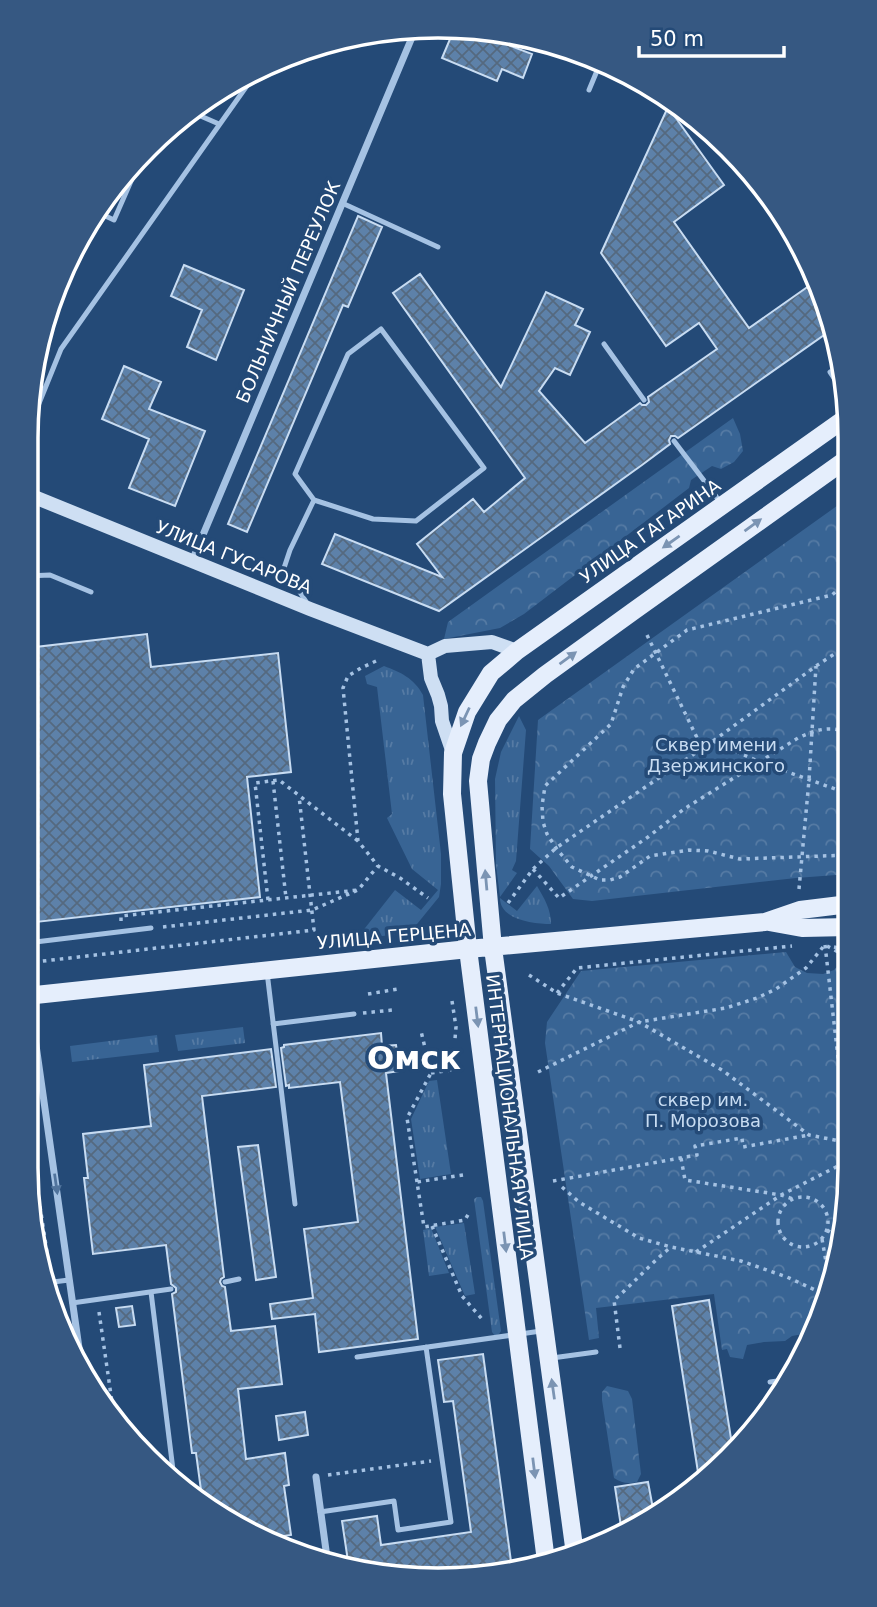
<svg xmlns="http://www.w3.org/2000/svg" width="877" height="1607" font-family="'DejaVu Sans',sans-serif">
	<style>
		.grass { fill: url(#grass-tufts) }
		.forest { fill: url(#forest-crowns) }
		.building { fill: url(#building-cross-hatch); stroke: #c8dcf2; stroke-width: 2 }
		.lines { fill: none; stroke-linecap: round; stroke-linejoin: round }
		.path { stroke: #a5c2e3; stroke-width: 3.5; stroke-dasharray: 3.5 5; stroke-linecap: butt }
		.service { stroke: #a5c2e3; stroke-width: 5 }
		.minor { stroke: #a5c2e3; stroke-width: 7 }
		.secondary { stroke: #cedff3; stroke-width: 14 }
		.primary { stroke: #e5eefc; stroke-width: 18 }
		.oneway { fill: #7b94b3 }
		.oneway2 { fill: #51749d }
		.labels { text-anchor: middle; dominant-baseline: central; stroke-width: 7; stroke-linejoin: round; paint-order: stroke }
		.street-label { font-size: 18px; fill: #fff; stroke: #244a77 }
		.park-label { font-size: 18px; fill: #c8dcf2; stroke: #244a77 }
		.town-label { font-size: 32px; font-weight: bold; fill: #fff; stroke: #244a77 }
		.rim { fill: none; stroke: #fff; stroke-width: 3.5 }
	</style>
	<defs>
		<pattern id="grass-tufts" width="24" height="20" patternUnits="userSpaceOnUse" patternTransform="scale(1.75)"><rect width="24" height="20" fill="#386494"/><path d="M3 7l-1-3M5 7V3M7 7l1-3M15 17l-1-3M17 17v-4M19 17l1-3" fill="none" stroke="#567ba4"/></pattern>
		<pattern id="forest-crowns" width="20" height="18" patternUnits="userSpaceOnUse" patternTransform="scale(1.75)"><rect width="20" height="18" fill="#386494"/><path d="M2 6a3 3 0 1 1 6 0M12 15a3 3 0 1 1 6 0" fill="none" stroke="#567ba4"/></pattern>
		<pattern id="building-cross-hatch" width="8" height="8" patternUnits="userSpaceOnUse" patternTransform="scale(1.75)"><rect width="8" height="8" fill="#5d81a9"/><path d="M0 0l8 8M0 8l8-8" fill="none" stroke="#55697f"/></pattern>
	</defs>
	<rect width="100%" height="100%" fill="#244a77"/>
	<path class="grass" d="M384 666C400 672 414 678 423 695L441 854V884L439 897 417 924 402 933 370 938 358 937 395 890 421 910 438 890 412 869 387 818 392 814 377 687 367 684 365 676Z
		M519 716 526 730 516 861 512 870 517 873 500 897 496 865 495 779 501 752Z
		M537 886C544 898 551 909 551 924 534 924 500 920 500 898L517 911Z
		M243 1027 245 1043 178 1051 175 1035Z
		M157 1035 159 1052 72 1062 70 1046Z
		M437 1080 451 1174 420 1179 411 1119 429 1081Z
		M477 1197H481L483 1201 501 1331 499 1334 495 1336 492 1332 474 1199Z
		M464 1223 475 1294 465 1296 435 1227Z
		M431 1228 449 1273 429 1276 423 1230Z"/>
	<path class="forest" d="M733 418 740 434 743 451 734 462 721 469 712 466 691 480 689 488 524 614 500 628 444 639 448 622Z
		M848 498 849 874 796 878 592 901 573 899 549 866 530 849 538 720Z
		M786 952 795 967 807 973 823 974 834 970 849 954 850 1195 837 1276 813 1332 792 1336 785 1341 764 1342 747 1345 743 1359 730 1357 727 1349 722 1350 714 1294 596 1308 599 1338 589 1340 545 1043 547 1022 581 971Z
		M607 1386 628 1391 632 1399 641 1474 637 1482C627 1484 622 1483 614 1478L602 1400V1392Z"/>
	<path class="building" d="M492 30 504 34 500 42 532 54 523 78 502 69 497 81 442 58 453 32Z
		M668 107 724 185 674 222 749 328 816 281 829 306 834 328 678 438 675 436H671L669 440 670 444 642 465 439 611 322 564 335 534 442 577 417 544 473 499 484 512 525 478 393 293 420 274 501 387 546 292 583 309 575 325 590 332 570 375 555 368 539 391 585 443 640 403 642 405H646L649 402 648 397 717 349 699 323 666 346 601 253Z
		M358 216 382 227 348 307 343 305 247 532 228 524Z
		M184 265 244 290 216 360 187 347 202 310 171 296Z
		M124 366 161 382 149 409 205 431 175 506 129 488 149 439 102 419Z
		M147 634 151 667 278 653 291 772 247 777 260 897 27 923V648Z
		M381 1033 382 1046 396 1045 400 1071 386 1073 418 1339 319 1352 315 1314 272 1319 270 1304 313 1298 304 1229 358 1222 340 1082 289 1088V1085L286 1086 281 1048 284 1047V1045Z
		M271 1049 276 1087 202 1096 224 1277 221 1279 220 1282 222 1286 225 1287 231 1331 275 1326 282 1384 238 1389 246 1459 285 1453 289 1485 284 1486 291 1535 268 1538 210 1511 203 1505 196 1453H192L172 1294 176 1292V1288L171 1284 166 1245 93 1254 84 1178H88L83 1134 151 1126 144 1065Z
		M258 1145 276 1277 256 1280 238 1147Z
		M709 1300 733 1451 711 1478 700 1485 672 1306Z
		M132 1306 135 1325 119 1327 116 1308Z
		M483 1354 512 1569 491 1574 456 1579 349 1568 342 1521 377 1516 381 1545 471 1532 453 1401 444 1402 438 1360Z
		M305 1412 308 1435 279 1440 276 1416Z
		M648 1482 654 1514 622 1533 615 1487Z"/>
	<g class="lines">
		<path class="path" d="M848 581 832 595 687 630 634 669 623 687 611 724 545 786 542 806 543 822 547 834 556 848 572 867 600 880H610L620 877 650 856 689 850 708 851 740 859 849 855
			M647 635 702 748
			M376 661 361 668 348 676 343 688 358 841 378 866 400 878 428 898
			M713 741 760 762 849 794
			M273 781 286 898
			M533 869 559 898 648 837 684 809 798 738C815 730 830 725 848 733
			M799 889 809 780 816 666
			M268 900 255 783 279 780 358 841
			M508 903 533 869 556 848 713 741 816 666 848 645
			M121 921V916L358 890
			M163 927 312 910 358 890 378 866
			M825 945 845 1118V1143L840 1165 848 1207
			M827 946 842 954 849 960
			M834 947 849 950
			M26 963 314 930 299 796
			M529 975 557 993 639 1022 722 1070 809 1135 850 1143
			M557 993 577 968 792 946
			M368 994 398 989
			M452 1001 456 1027 455 1039
			M363 1013 393 1010
			M538 1072 639 1022 726 1008 757 998 776 989 806 968 823 947
			M431 1073 457 1069
			M26 1114 50 1272
			M681 1158 685 1180 781 1195 793 1199
			M463 1175 417 1182 424 1227 465 1220 469 1213
			M553 1181 697 1155 695 1146 742 1138 743 1147 809 1135
			M417 1182 407 1118 431 1073 421 1031
			M562 1187 579 1202 639 1238 671 1247 741 1261 787 1277 815 1290 827 1300
			M778 1222a25 25 0 1 1 50 0a25 25 0 1 1-50 0Z
			M432 1226 462 1296 482 1319
			M827 1230 837 1237 843 1236
			M822 1239 831 1290
			M696 1252 781 1195 840 1165
			M53 1294 56 1316
			M99 1312 115 1423
			M620 1348 614 1300C634 1283 651 1263 671 1247
			M328 1475 431 1461"/>
		<path class="service" d="M589 90 599 66
			M189 111 219 124
			M342 203 438 247
			M99 213 114 220 135 172
			M604 344 644 400
			M830 372 847 397
			M27 433 61 349 251 80
			M674 441 721 503
			M27 576 50 575 91 592
			M307 603 284 568 290 550 314 500 295 474 348 354 381 329 484 468 416 521 373 519 314 500
			M27 943 151 928
			M267 972 295 1204
			M273 1024 354 1014
			M225 1282 239 1279
			M45 1283 69 1280
			M151 1292 174 1478
			M72 1303 171 1289
			M357 1357 541 1331
			M552 1358 596 1352
			M770 1382 792 1379
			M320 1512 394 1501 398 1530 451 1522 426 1347"/>
		<path class="minor" d="M192 561 413 35
			M29 996 81 1362
			M316 1477 328 1565"/>
		<path class="secondary" d="M27 494 310 609 428 654
			M428 654 431 678 438 695 441 706 442 721 453 753
			M428 654 445 646 492 642 517 651"/>
		<path class="primary" d="M769 922 802 928 849 927
			M26 996 468 949 765 922 800 910 849 904
			M575 1554 493 948 478 781 481 759 487 743 498 720 514 700 545 675 635 610 848 458
			M546 1561 468 949 452 794 453 753 467 712 491 673 517 651 847 417"/>
	</g>
	<defs><path id="oneway-solid" d="M-6-.8H1V-3.2L6.5 0L1 3.2V.8H-6Z" transform="scale(1.75)"/></defs>
	<g class="oneway">
		<use href="#oneway-solid" transform="translate(753 525) rotate(-36)"/>
		<use href="#oneway-solid" transform="translate(671 542) rotate(145)"/>
		<use href="#oneway-solid" transform="translate(568 658) rotate(-36)"/>
		<use href="#oneway-solid" transform="translate(465 717) rotate(115)"/>
		<use href="#oneway-solid" transform="translate(486 880) rotate(-95)"/>
		<use href="#oneway-solid" transform="translate(477 1017) rotate(83)"/>
		<use href="#oneway-solid" transform="translate(505 1242) rotate(83)"/>
		<use href="#oneway-solid" transform="translate(553 1389) rotate(-98)"/>
		<use href="#oneway-solid" transform="translate(534 1468) rotate(83)"/>
	</g>
	<use class="oneway2" href="#oneway-solid" transform="translate(56 1184) rotate(82)"/>
	<g class="labels">
		<g class="street-label">
			<text transform="translate(288 292) rotate(-67)">БОЛЬНИЧНЫЙ ПЕРЕУЛОК</text>
			<text transform="translate(650 531) rotate(-35)">УЛИЦА ГАГАРИНА</text>
			<text transform="translate(234 557) rotate(22)">УЛИЦА ГУСАРОВА</text>
			<text transform="translate(394 936) rotate(-5)">УЛИЦА ГЕРЦЕНА</text>
			<text transform="translate(510 1117) rotate(83)">ИНТЕРНАЦИОНАЛЬНАЯ УЛИЦА</text>
		</g>
		<g class="park-label">
			<text x="716" y="744">Сквер имени<tspan x="716" dy="21">Дзержинского</tspan></text>
			<text x="703" y="1099">сквер им.<tspan x="703" dy="21">П. Морозова</tspan></text>
		</g>
		<g class="town-label">
			<text x="414" y="1058">Омск</text>
		</g>
	</g>
	<path d="M0 0H877V1607H0ZM438 38H438A400 400 0 0 1 838 438V1168A400 400 0 0 1 438 1568H438A400 400 0 0 1 38 1168V438A400 400 0 0 1 438 38Z" fill="#365882" fill-rule="evenodd"/>
	<path class="rim" d="M438 38H438A400 400 0 0 1 838 438V1168A400 400 0 0 1 438 1568H438A400 400 0 0 1 38 1168V438A400 400 0 0 1 438 38Z"/>
	<path d="M639 46v10h145v-10" fill="none" stroke="#ffffff" stroke-width="3.5"/>
	<text x="650" y="46" font-size="21" fill="#ffffff" stroke="#244a77" stroke-width="5" paint-order="stroke">50 m</text>
</svg>
